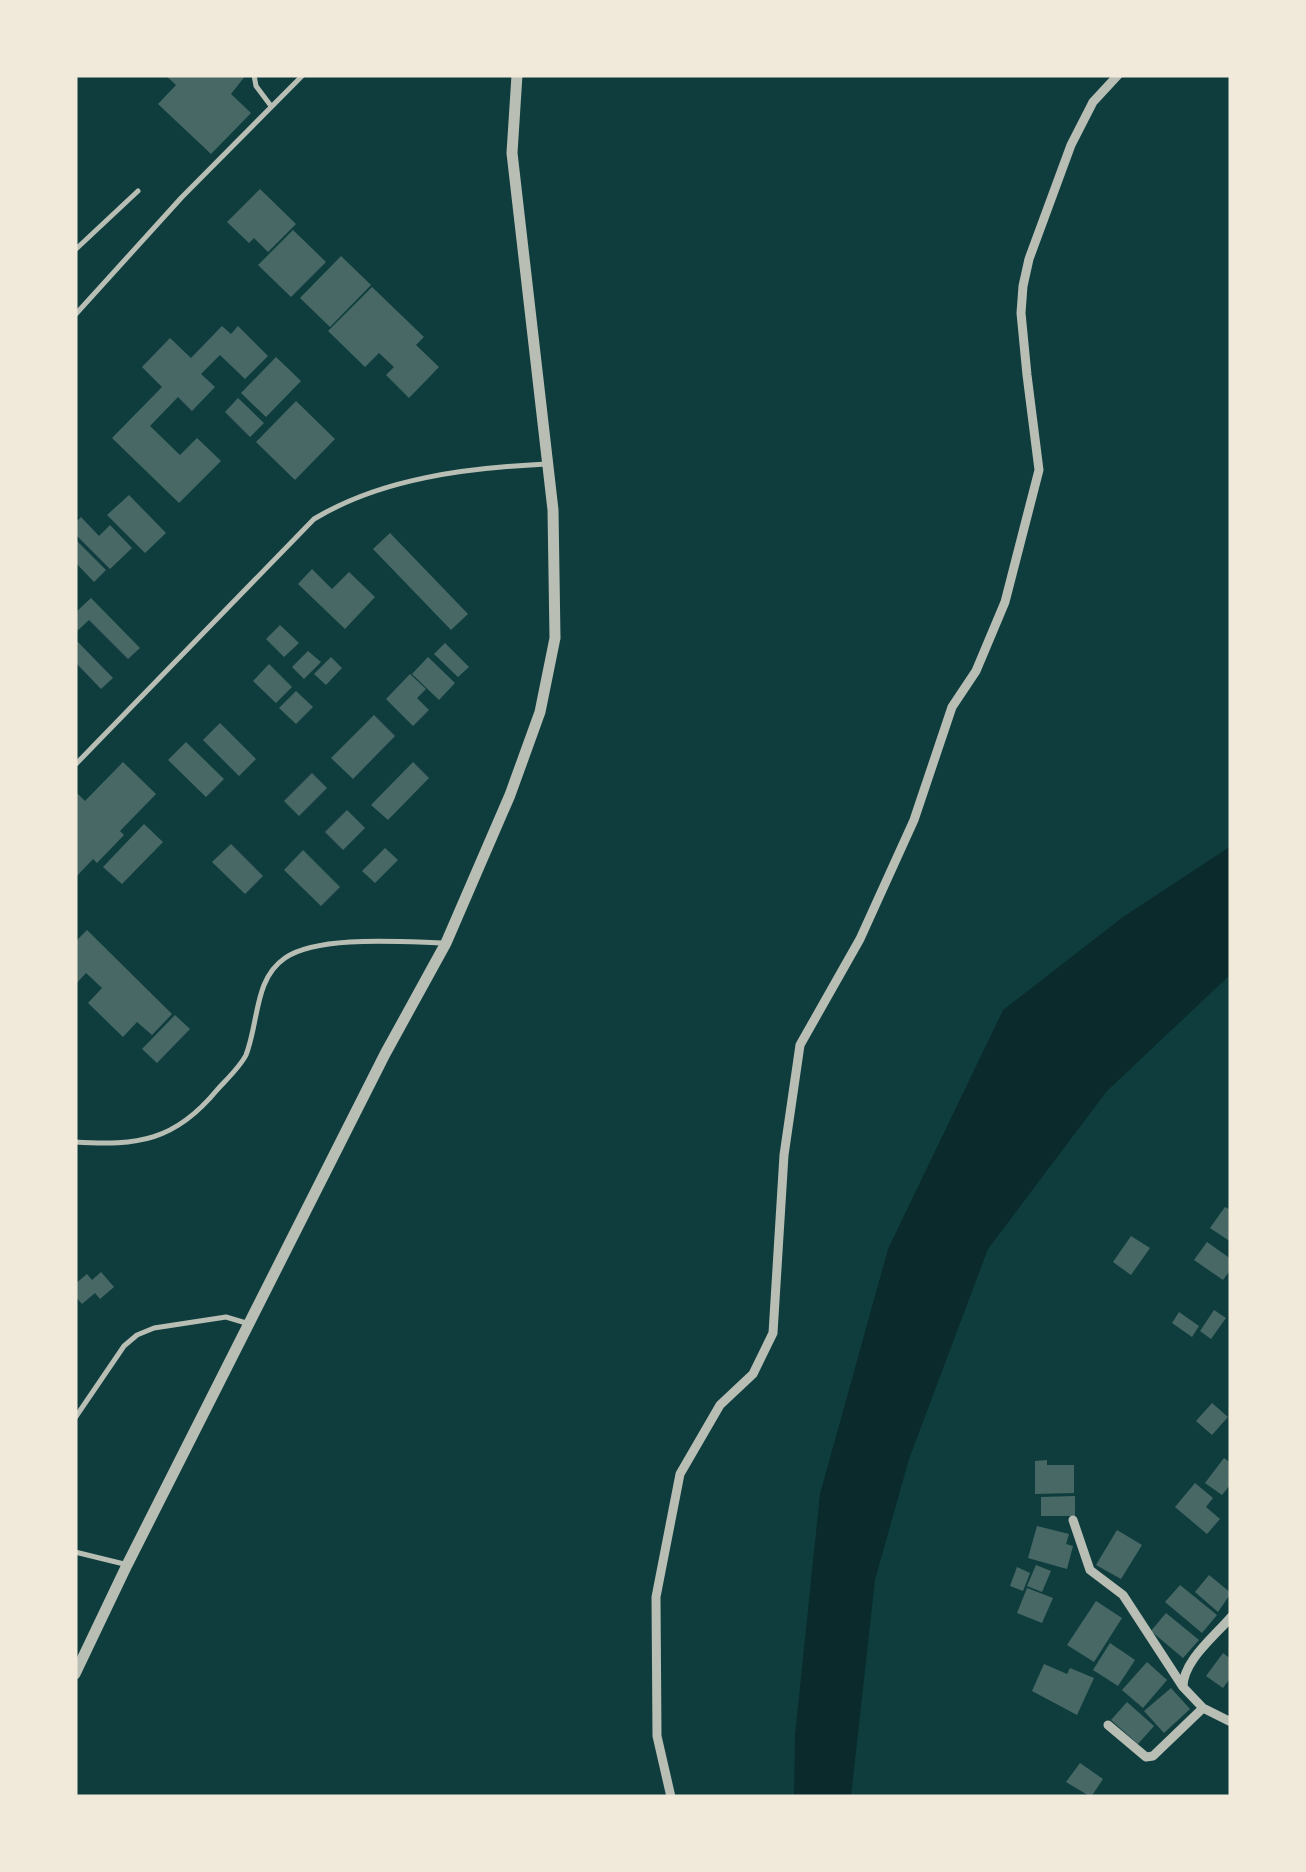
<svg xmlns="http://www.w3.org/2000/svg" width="1306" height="1872" font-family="Jost,sans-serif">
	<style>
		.water { fill: #0a2a2b }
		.building { fill: #486865 }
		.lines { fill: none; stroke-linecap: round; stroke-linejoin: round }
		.service { stroke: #b8beb3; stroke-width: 5 }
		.minor { stroke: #b8beb3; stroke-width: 9 }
		.tertiary { stroke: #b8beb3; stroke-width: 11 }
	</style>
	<rect width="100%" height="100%" fill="#0f3d3e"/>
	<path class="water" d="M1231 846V974L1107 1091 988 1249 909 1459 875 1580 851 1797H794L795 1735 820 1494 888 1249 1003 1010 1123 917Z"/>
	<path class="building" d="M165 75H246L231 94 251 113 211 154 158 104 176 85Z
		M260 189 296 224 268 252 254 238 249 243 227 222Z
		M293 230 326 262 291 297 258 265Z
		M341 256 371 285 330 327 300 298Z
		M372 287 424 337 416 345 439 367 409 398 386 375 394 367 379 353 365 367 328 331Z
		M222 326 231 334 238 326 268 356 245 379 220 355 201 374 215 387 192 411 178 397 150 426 180 455 197 438 221 461 179 503 112 438 162 387 142 367 170 338 191 358Z
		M276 357 301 381 266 417 241 393Z
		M238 398 264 423 250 437 225 412Z
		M296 401 335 439 295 480 256 442Z
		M129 495 166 533 145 553 107 515Z
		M81 517 99 536 110 525 132 548 110 569 75 534V523Z
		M390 533 468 614 451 630 373 549Z
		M75 539 106 570 94 582 75 562Z
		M312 569 332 589 349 572 375 597 345 629 298 584Z
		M91 598 140 648 128 659 89 620 75 633V613Z
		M280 625 299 643 284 657 266 639Z
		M75 639 113 678 101 689 75 662Z
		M445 643 469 667 458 677 434 654Z
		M308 651 321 662 304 679 292 667Z
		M331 657 342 668 326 685 314 674Z
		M428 657 455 683 439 700 412 674Z
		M269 664 292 687 276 703 253 681Z
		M410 674 426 689 417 698 429 710 413 726 386 699Z
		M296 691 313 707 296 724 279 708Z
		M374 715 395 736 353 779 331 758Z
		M220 723 256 759 239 776 203 740Z
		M186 742 224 779 206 797 168 760Z
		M123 762 156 794 120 831 124 835 97 863 93 859 75 878V791L85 801Z
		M413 762 429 778 388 820 371 805Z
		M312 773 327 788 299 816 284 801Z
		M347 810 365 828 343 850 325 832Z
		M144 824 163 842 122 884 103 867Z
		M231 844 263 876 245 894 212 862Z
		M385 848 398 860 375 883 362 871Z
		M303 850 340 887 321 906 284 870Z
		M87 930 172 1014 152 1035 137 1022 123 1037 88 1003 102 988 86 973 75 985V942Z
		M175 1015 190 1029 157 1063 142 1049Z
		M1225 1207 1231 1210V1242L1210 1228Z
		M1131 1236 1150 1248 1131 1275 1113 1262Z
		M1207 1242 1231 1259V1269L1223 1280 1194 1260Z
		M101 1272 114 1287 100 1299 95 1293 82 1304 75 1296V1284L87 1274 92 1280Z
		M1214 1310 1226 1318 1211 1339 1200 1331Z
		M1179 1312 1199 1326 1192 1337 1172 1323Z
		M1212 1403 1228 1417 1212 1435 1196 1421Z
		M1224 1458 1231 1463V1484L1222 1495 1205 1483Z
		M1047 1460V1465H1074V1493L1035 1494V1461Z
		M1195 1483 1213 1498 1206 1507 1220 1519 1207 1534 1175 1507Z
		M1075 1496V1516H1041V1497Z
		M1037 1526 1069 1534 1066 1544 1073 1546 1067 1569 1028 1558Z
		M1117 1530 1142 1545 1121 1579 1096 1565Z
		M1036 1565 1051 1571 1042 1592 1027 1586Z
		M1017 1567 1030 1573 1023 1591 1010 1586Z
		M1209 1575 1231 1593 1218 1612 1195 1592Z
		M1180 1585 1217 1615 1202 1633 1165 1602Z
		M1027 1588 1053 1598 1042 1623 1017 1613Z
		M1096 1601 1122 1618 1094 1662 1067 1645Z
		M1166 1613 1199 1640 1183 1658 1151 1631Z
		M1110 1643 1135 1660 1118 1686 1093 1670Z
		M1223 1653 1231 1659V1677L1223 1688 1206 1676Z
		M1147 1662 1167 1680 1143 1708 1122 1690Z
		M1044 1664 1067 1674 1070 1668 1094 1678 1077 1715 1032 1691Z
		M1171 1688 1190 1709 1164 1733 1144 1711Z
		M1127 1702 1154 1726 1138 1744 1111 1720Z
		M1080 1763 1103 1779 1091 1797 1066 1782Z"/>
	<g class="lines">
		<path class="service" d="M254 75 256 86 271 106
			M75 250 138 191
			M75 315 182 197 303 75
			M75 765 314 519C382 478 467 468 546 464
			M75 1142C138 1146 175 1141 217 1090 226 1080 240 1067 246 1055 259 1022 254 979 285 958 319 935 403 942 443 943
			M75 1418 124 1346 137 1335 154 1328 226 1317 246 1323
			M75 1552 124 1564"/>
		<path class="minor" d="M1073 1520 1090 1570 1123 1595 1183 1687
			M1231 1617C1214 1637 1183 1661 1183 1687L1203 1708 1231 1722
			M1108 1725 1146 1757 1153 1756 1203 1708
			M671 1797 657 1736 656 1597 680 1474 720 1405 753 1374 773 1333 784 1155 800 1045 860 939 914 820 952 707 976 671 1005 602 1039 470 1027 375 1021 313 1023 286 1029 259 1071 145 1093 102 1118 75"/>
		<path class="tertiary" d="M75 1674 127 1565 385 1054 446 943 510 795 540 712 555 638 553 510 512 153 517 75"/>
	</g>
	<rect width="1306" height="1872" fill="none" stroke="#f1e9da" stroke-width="155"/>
</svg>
